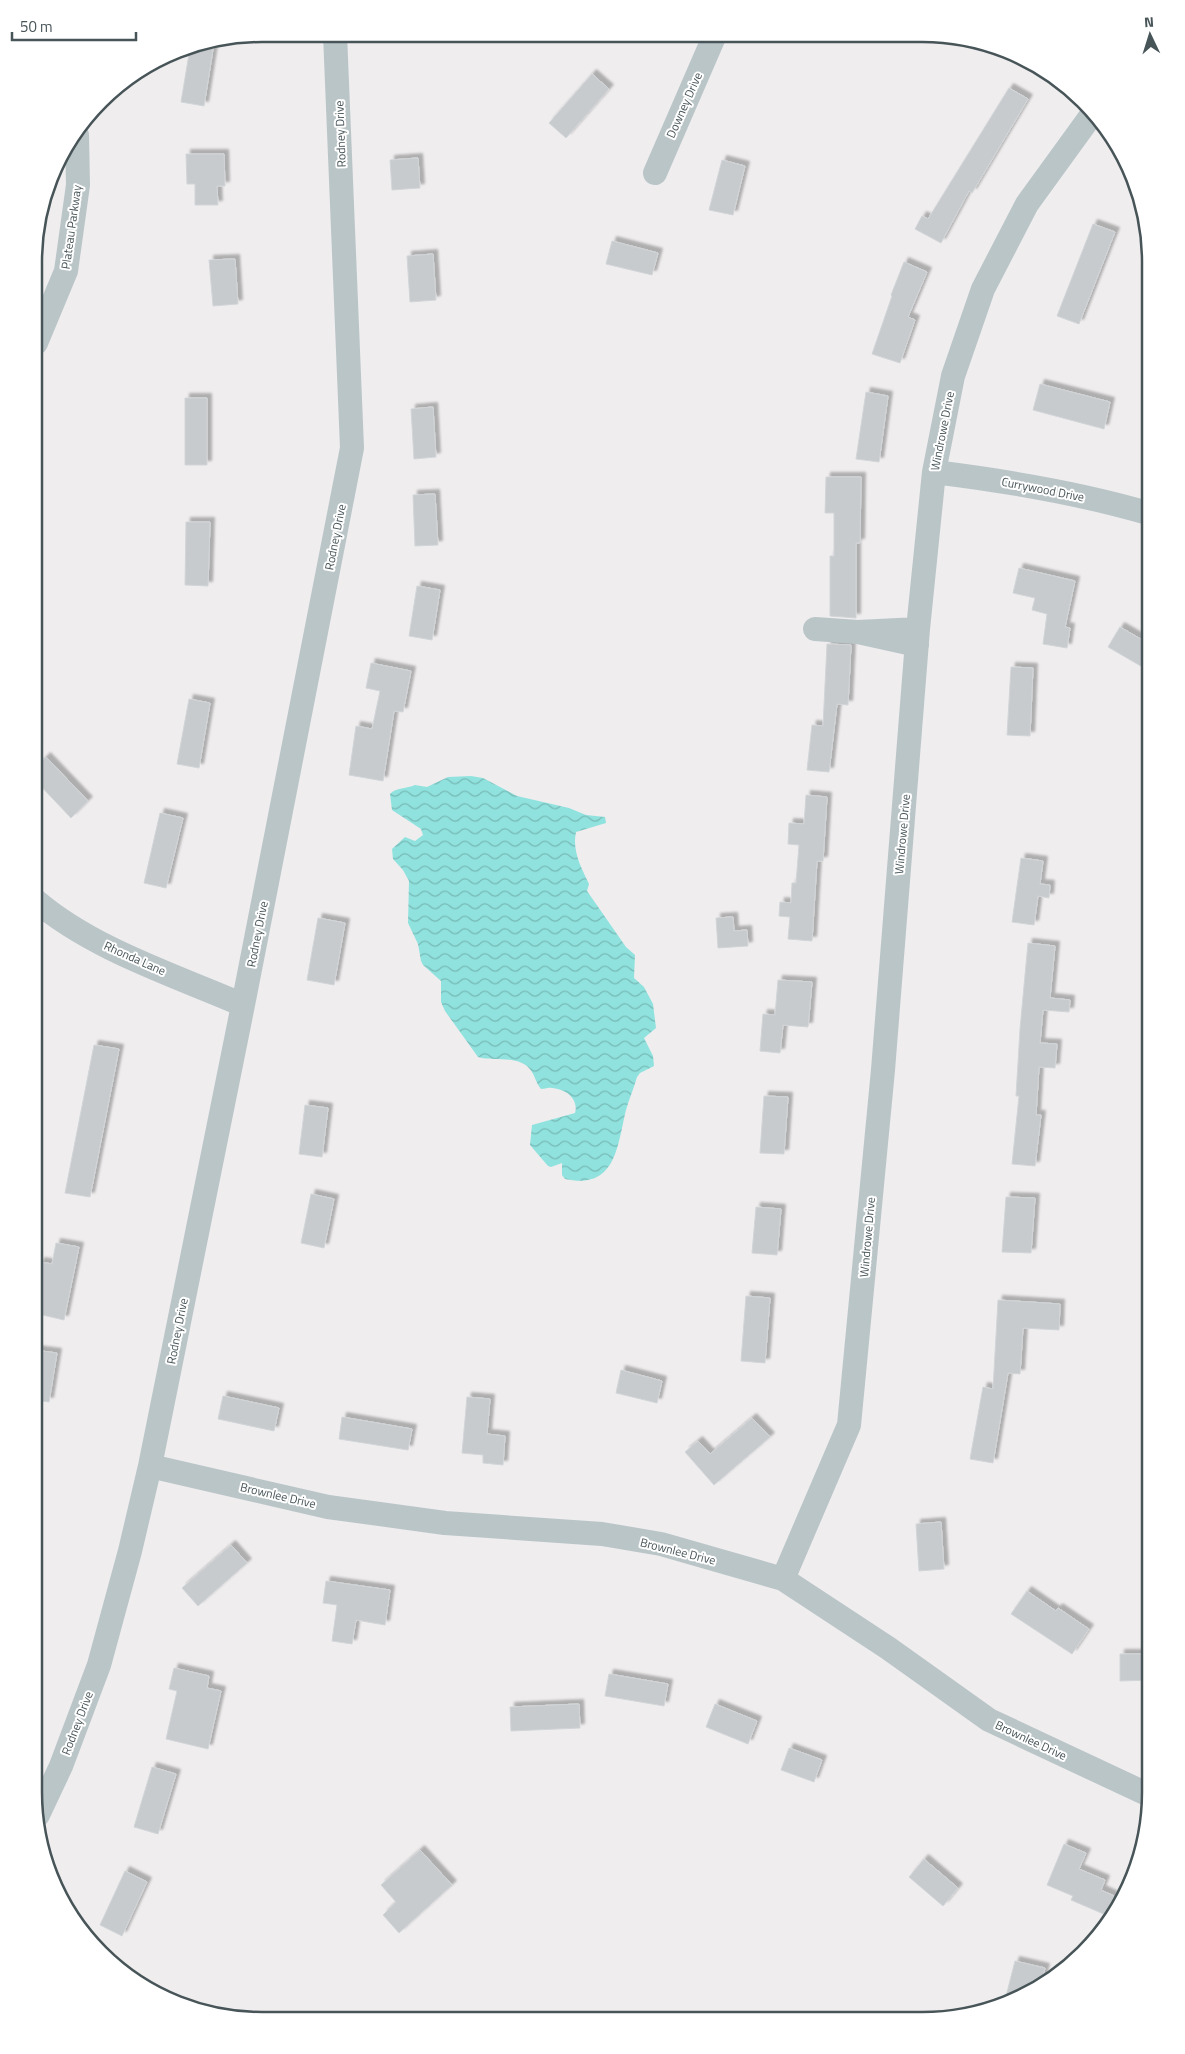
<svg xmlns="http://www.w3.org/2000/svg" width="1185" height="2054" font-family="'Titillium Web',sans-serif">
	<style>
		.water { fill: url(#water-waves) }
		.building { fill: #c7cbce; stroke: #d1d5d8; filter: url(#shadow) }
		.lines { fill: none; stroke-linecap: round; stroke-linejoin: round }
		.minor { stroke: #bac5c8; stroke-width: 24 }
		.labels { text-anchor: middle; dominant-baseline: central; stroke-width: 4; stroke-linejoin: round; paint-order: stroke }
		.street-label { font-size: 12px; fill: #475458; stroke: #fff }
		.rim { fill: none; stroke: #475458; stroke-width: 2.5 }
	</style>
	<defs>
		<pattern id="water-waves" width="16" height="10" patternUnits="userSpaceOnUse" patternTransform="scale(1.25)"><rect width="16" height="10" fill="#90e2de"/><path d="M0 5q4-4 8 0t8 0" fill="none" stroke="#77bab7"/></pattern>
		<filter id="shadow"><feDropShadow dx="4.5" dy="-4.5" stdDeviation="1" flood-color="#0004"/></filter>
	</defs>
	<rect width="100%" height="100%" fill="#efedee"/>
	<path class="water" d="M471 776 483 778 517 796 569 808 586 815 605 817 606 823 576 832C572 851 581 867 589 884L587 891 626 947 635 955 634 978 644 987 653 1004 656 1028 644 1038 653 1056 654 1066 640 1073 637 1077C634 1088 629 1099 626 1110 617 1147 616 1190 565 1179L562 1175V1163L551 1167 548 1166 530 1145 532 1125 575 1113C579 1099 566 1089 552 1088 548 1087 545 1089 541 1089 535 1082 535 1073 527 1066 512 1055 494 1062 478 1057L445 1011 441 1002V981L423 965 421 961 418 944 408 923 409 881 403 870 393 859 392 849 405 837 415 841 423 835 421 829 392 810 390 794C396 787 407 789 415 785L427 787 448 777Z"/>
	<path class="building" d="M214 43 204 106 181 102 190 48Z
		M592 74 609 89 566 138 549 123Z
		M1009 88 1028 99 972 193 969 191 941 243 915 229 922 216 928 219Z
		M186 154H224L225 186H217L218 205H195V184H187Z
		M418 158 420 188 392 190 390 160Z
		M722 160 745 166 733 215 709 210Z
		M1093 224 1115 232 1079 324 1057 316Z
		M612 241 658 253 652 275 606 264Z
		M433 254 436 300 410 302 407 256Z
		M235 259 238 304 213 306 209 260Z
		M904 262 927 272 908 317 915 320 900 363 872 354 892 296 891 295Z
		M1040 384 1110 402 1104 429 1033 410Z
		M866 392 888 396 879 462 856 459Z
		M185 398H207V465H185Z
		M433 407 436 457 414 459 411 409Z
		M826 477H861L860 543H856V618L830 616V556H834V513H825Z
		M435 494 438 545 415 546 413 495Z
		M186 522H210L208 586 185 585Z
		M1019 568 1075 581 1065 627 1070 628 1067 648 1043 644 1047 614 1032 610 1035 598 1013 593Z
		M417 586 440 590 432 640 409 636Z
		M1120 627 1151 645V672L1108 647Z
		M827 644 851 645 848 705 837 704 829 772 807 770 812 725 823 726Z
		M371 663 411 671 403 712 394 711 383 781 349 775 356 726 372 729 380 691 366 688Z
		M1011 667 1033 668 1030 736 1007 735Z
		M189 699 210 703 199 768 177 764Z
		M46 757 88 801 71 818 35 780V768Z
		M806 795 827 797 823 861H817L812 941 788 939 790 917 779 916 780 902 791 903 792 883H796L799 845 788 844 789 823 804 824Z
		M160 813 183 818 166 888 144 883Z
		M1021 858 1043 861 1040 884 1050 885 1049 898 1038 896 1034 925 1012 922Z
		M733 917 734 931 747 930 748 946 718 948 716 918Z
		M318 918 345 923 334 985 307 980Z
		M1028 943 1055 946 1050 998 1070 1000 1069 1012 1043 1010 1040 1043 1057 1044 1055 1068 1039 1067 1036 1115H1041L1035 1166 1012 1164 1019 1096H1016L1020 1029Z
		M778 980 812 982 808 1027 783 1025 780 1053 760 1051 763 1014 775 1015Z
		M94 1045 119 1049 90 1197 65 1193Z
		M764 1096 788 1097 784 1154 760 1153Z
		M305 1105 328 1108 322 1157 299 1154Z
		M311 1194 334 1199 324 1248 301 1243Z
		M1006 1197 1035 1198 1031 1253 1002 1252Z
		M756 1207 781 1209 777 1255 752 1253Z
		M56 1243 79 1247 64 1320 34 1313V1284L40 1262 52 1264Z
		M746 1296 770 1298 765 1363 741 1361Z
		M998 1300 1060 1304 1059 1330 1023 1328 1020 1374 1008 1373 993 1463 970 1459 983 1387 993 1389Z
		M34 1350 57 1353 49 1402 34 1400Z
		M621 1370 662 1381 657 1403 616 1393Z
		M223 1396 279 1408 274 1431 218 1419Z
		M467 1397 490 1399 487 1434 505 1436 503 1465 483 1463V1455L462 1453Z
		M342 1417 412 1429 408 1450 339 1439Z
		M752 1418 770 1437 714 1485 685 1452 698 1441 710 1454Z
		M941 1522 944 1569 919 1571 916 1524Z
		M231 1545 247 1563 198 1606 182 1588Z
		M326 1581 390 1590 385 1625 356 1620 352 1644 332 1641 337 1605 323 1603Z
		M1027 1591 1056 1611 1058 1608 1089 1629 1072 1654 1011 1614Z
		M1120 1654H1151V1680L1120 1681Z
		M174 1668 209 1676 207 1688 221 1691 208 1749 166 1739 177 1691 169 1689Z
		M609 1674 668 1684 664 1706 605 1696Z
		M579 1704 580 1728 511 1731 510 1707Z
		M715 1704 757 1721 748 1744 706 1727Z
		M789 1748 822 1760 814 1782 781 1770Z
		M152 1767 176 1774 158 1834 134 1827Z
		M1064 1844 1086 1853 1079 1869 1105 1880 1101 1890 1114 1896 1106 1915 1071 1900 1073 1896 1047 1885Z
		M420 1850 452 1885 399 1933 383 1915 396 1902 381 1885Z
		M924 1859 958 1888 943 1906 909 1877Z
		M125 1871 147 1882 122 1936 100 1925Z
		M1015 1961 1045 1968 1041 1984 1004 2004Z"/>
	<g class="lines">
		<path class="minor" d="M655 173 714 37
			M36 343 66 271 78 185 77 135
			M934 472C1007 481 1080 493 1151 514
			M815 629 858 632
			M917 645 858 632 918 629
			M35 900C92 949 174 975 243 1005
			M150 1466 328 1507 445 1523 602 1534 661 1544 783 1579 888 1648 989 1720 1151 1796
			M783 1579 849 1425 883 1070 918 629 934 472 953 376 983 289 1027 204 1093 113
			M38 1815 61 1766 99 1665 130 1551 150 1466 243 1005 352 448 335 34"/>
	</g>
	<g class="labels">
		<g class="street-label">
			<text transform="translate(684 105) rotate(-66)">Downey Drive</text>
			<text transform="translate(340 134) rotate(-92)">Rodney Drive</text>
			<text transform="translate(71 227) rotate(-82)">Plateau Parkway</text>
			<text transform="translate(942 431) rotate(-79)">Windrowe Drive</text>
			<text transform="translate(1043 489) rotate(11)">Currywood Drive</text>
			<text transform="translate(335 537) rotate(-79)">Rodney Drive</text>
			<text transform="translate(902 834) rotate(-85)">Windrowe Drive</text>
			<text transform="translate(257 934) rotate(-79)">Rodney Drive</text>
			<text transform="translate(135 958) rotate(24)">Rhonda Lane</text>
			<text transform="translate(867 1237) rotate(-85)">Windrowe Drive</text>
			<text transform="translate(177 1331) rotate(-79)">Rodney Drive</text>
			<text transform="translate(278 1495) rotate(13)">Brownlee Drive</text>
			<text transform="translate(678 1551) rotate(14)">Brownlee Drive</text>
			<text transform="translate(77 1723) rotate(-69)">Rodney Drive</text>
			<text transform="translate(1031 1740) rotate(25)">Brownlee Drive</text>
		</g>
	</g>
	<path d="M0 0H1185V2054H0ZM262 42H922A220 220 0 0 1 1142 262V1792A220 220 0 0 1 922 2012H262A220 220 0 0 1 42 1792V262A220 220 0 0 1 262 42Z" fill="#fff" fill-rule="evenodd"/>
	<path class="rim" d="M262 42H922A220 220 0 0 1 1142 262V1792A220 220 0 0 1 922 2012H262A220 220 0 0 1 42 1792V262A220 220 0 0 1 262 42Z"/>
	<g transform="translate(1150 35) rotate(356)" stroke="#ffffff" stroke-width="4" paint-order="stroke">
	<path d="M0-4L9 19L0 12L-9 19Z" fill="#475458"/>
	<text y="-8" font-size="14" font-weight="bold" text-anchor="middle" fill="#475458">N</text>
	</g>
	<path d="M12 32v8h124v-8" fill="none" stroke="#475458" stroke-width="2.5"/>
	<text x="20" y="32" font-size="15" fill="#475458" stroke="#ffffff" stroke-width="4" paint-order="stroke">50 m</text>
</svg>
